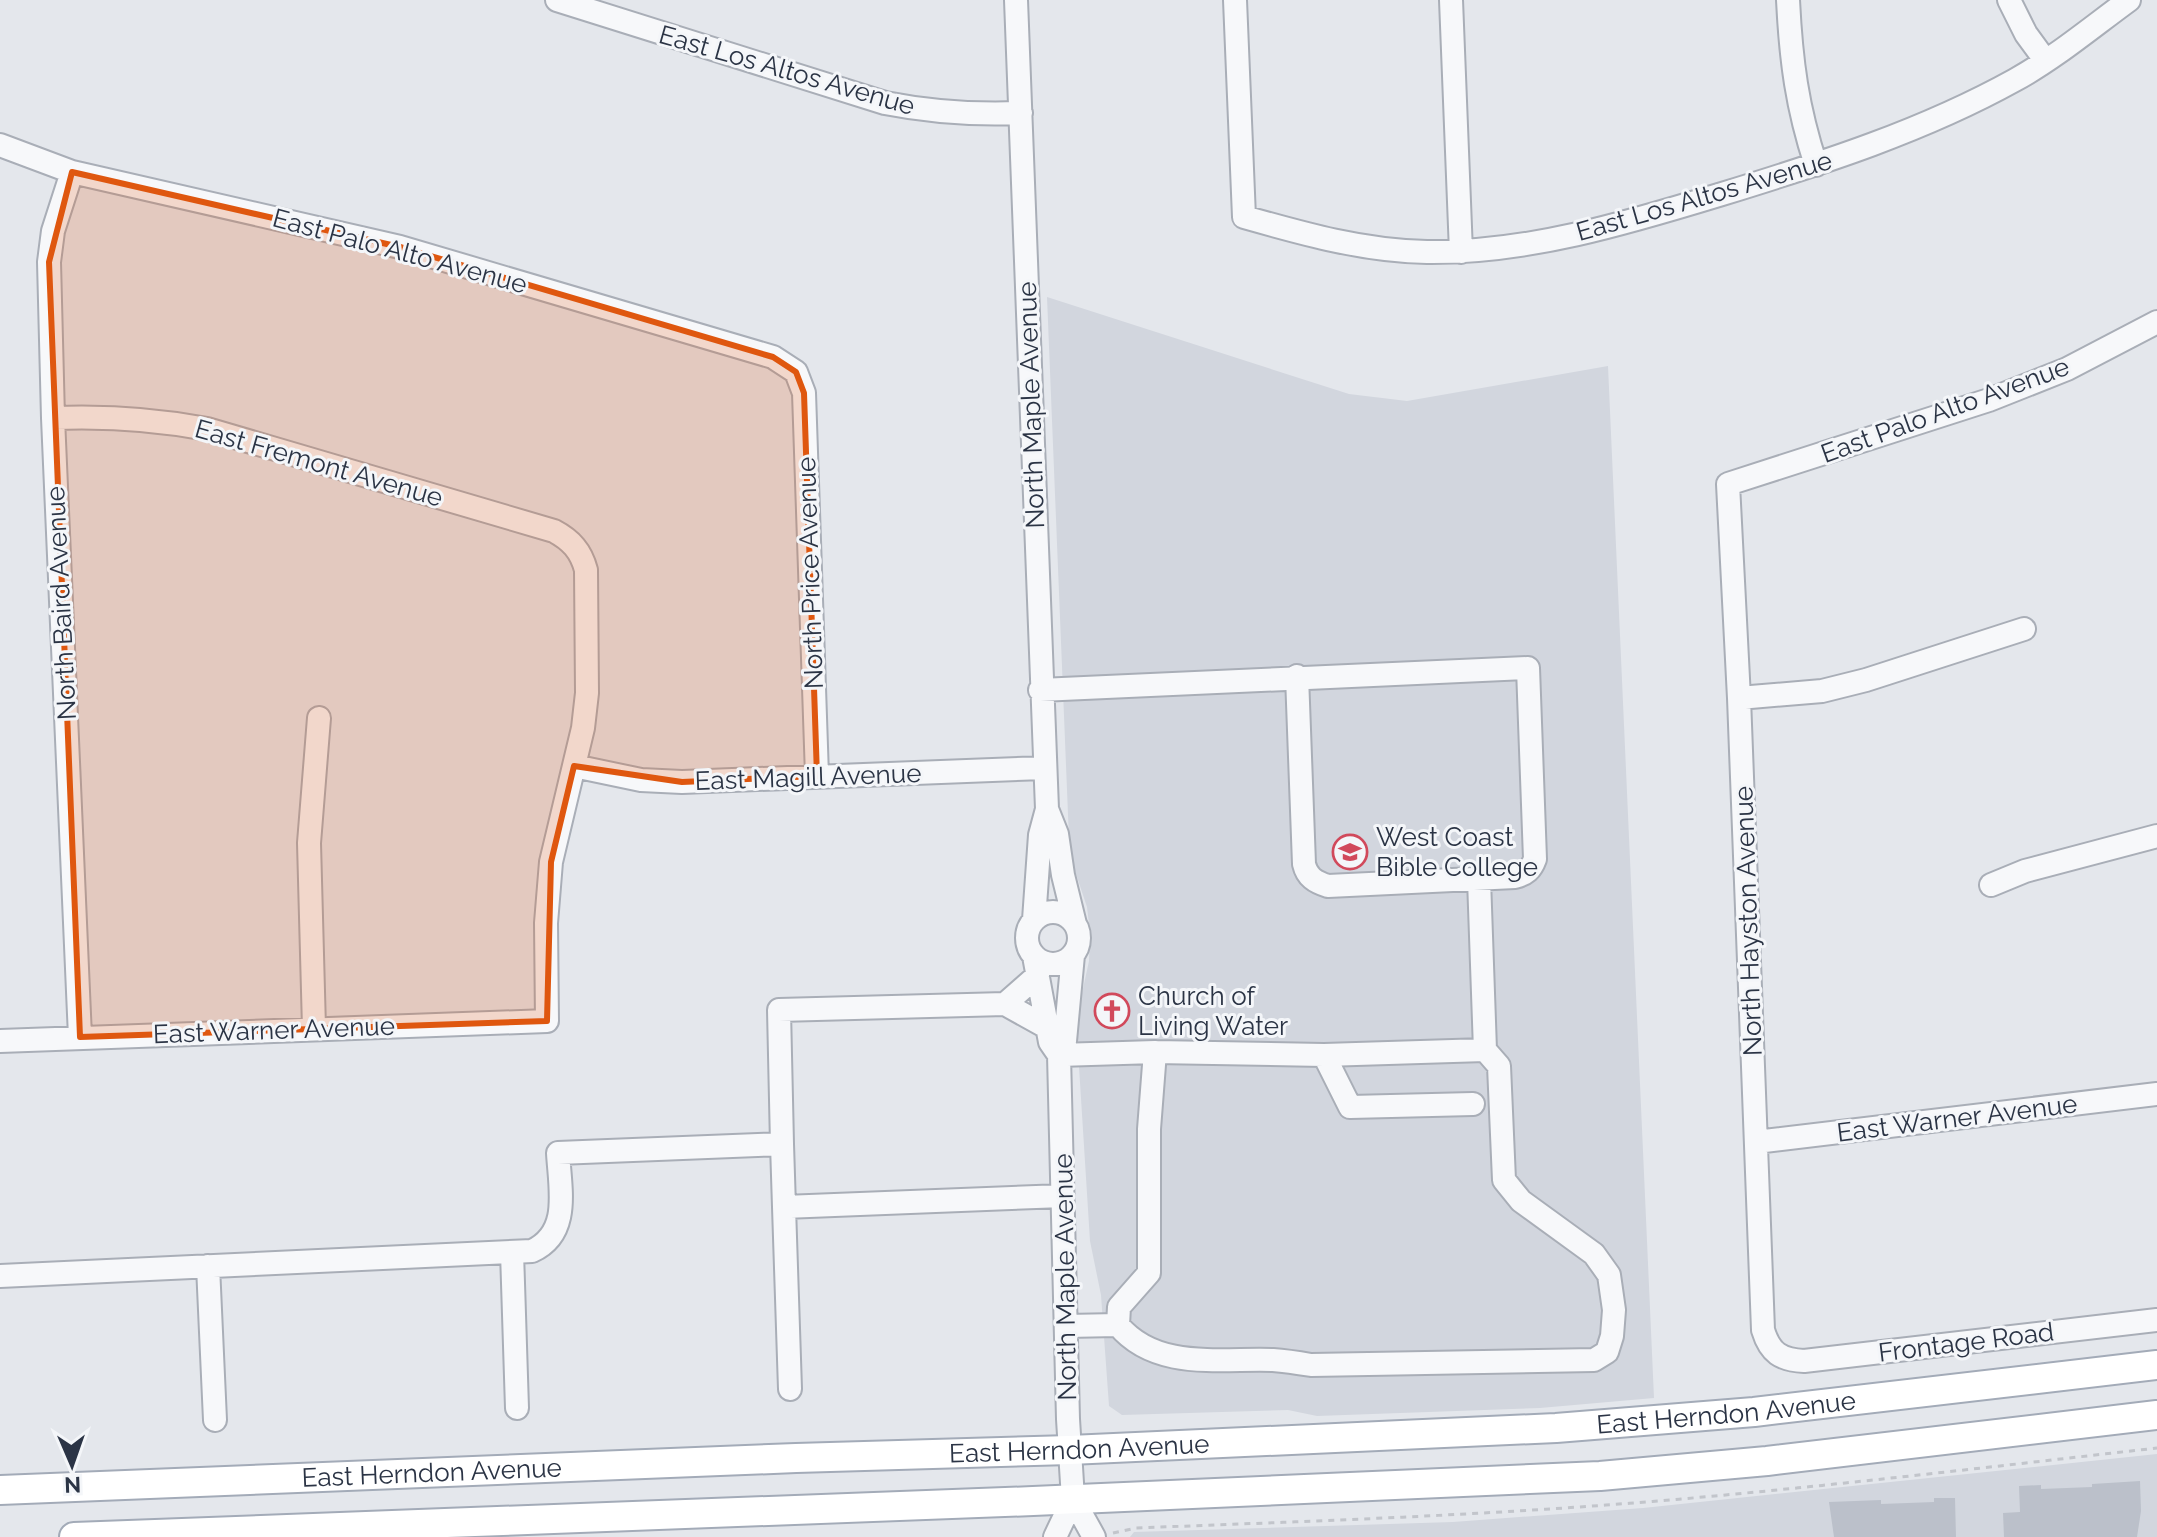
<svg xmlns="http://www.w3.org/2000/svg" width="2157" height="1537" font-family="Raleway,sans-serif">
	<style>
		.built { fill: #d2d6de }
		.building { fill: #bbc0ca }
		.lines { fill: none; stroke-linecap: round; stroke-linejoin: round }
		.minor-casing { stroke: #a9aeb7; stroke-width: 26 }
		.major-casing { stroke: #a3abb8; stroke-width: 32 }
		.path { stroke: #c2c5cb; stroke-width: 3; stroke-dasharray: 6 6; stroke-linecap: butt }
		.minor { stroke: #f7f8fa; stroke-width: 22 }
		.major { stroke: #fff; stroke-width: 28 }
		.marked { fill: #df570f; fill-opacity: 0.2; stroke: #df570f; stroke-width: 6; stroke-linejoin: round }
		.labels { text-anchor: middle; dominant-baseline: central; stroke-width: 6; stroke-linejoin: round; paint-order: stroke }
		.street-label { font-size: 26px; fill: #2b3445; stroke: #f4f6f9 }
		.poi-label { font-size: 26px; fill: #2b3445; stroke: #f4f6f9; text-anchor: start }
	</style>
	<rect width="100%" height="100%" fill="#e4e7ec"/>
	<path class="built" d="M1047 297 1349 394 1407 401 1608 366 1654 1398 1540 1408 1317 1416 1288 1410 1122 1415 1109 1406 1101 1295 1090 1241 1077 1035 1079 1007 1089 961 1090 933 1087 907 1073 865 1069 839Z
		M2157 1454V1537H1130L1134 1532 1453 1522 1643 1508Z"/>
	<path class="building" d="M2140 1481 2141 1511 2137 1537H2004L2003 1513 2020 1512 2019 1486 2041 1485V1489L2092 1487V1484Z
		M1934 1498H1955L1956 1537H1834L1829 1502 1881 1500V1504L1934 1502Z"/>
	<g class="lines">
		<g class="minor-casing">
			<path id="minor" d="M557 0 885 103C931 112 974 115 1021 113
				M1016 0 1047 809 1040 835 1034 920
				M1235 0 1244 217C1304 234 1364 251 1427 252 1528 253 1627 223 1722 194 1823 163 1923 131 2015 80 2055 58 2092 27 2129 0
				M1451 0 1461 252
				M1788 0C1791 61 1797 107 1816 165
				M2009 0 2026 34 2045 60
				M0 145 72 172 400 247 773 357 796 372 804 393 817 776
				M72 172 53 231 49 262 53 418 80 1037
				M2157 322 2067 369 1989 400 1728 484 1739 698 1763 1330C1770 1353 1781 1360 1804 1361L2157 1320
				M1040 690 1528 668 1535 859C1531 870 1526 874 1515 877L1328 886C1315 882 1307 877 1304 864L1297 676
				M1739 698 1822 691 1866 680 2024 629
				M574 766 641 780 682 782 1044 768
				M1047 809 1057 834 1063 875 1075 924
				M1991 885 2025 871 2157 836
				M1027 938a26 26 0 1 1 52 0a26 26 0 1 1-52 0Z
				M1073 955 1065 1041 1059 1055 1068 1419 1073 1499 1094 1537
				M1034 956 1050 1042 1059 1055
				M1038 975 1005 1004 1048 1028
				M314 1028 309 843 319 718
				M0 1041 547 1021 546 923 551 862 583 728 587 693 586 570C581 551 571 540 554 531L207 429C155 419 105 416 53 418
				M1059 1055 1155 1052 1324 1055 1485 1050
				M1324 1055 1350 1107 1473 1104
				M1756 1142 2157 1094
				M782 1144 784 1207
				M512 1252 517 1408
				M208 1266 215 1420
				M0 1276 532 1251C571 1233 560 1189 558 1153L782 1144 779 1010 1005 1004
				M1118 1325 1119 1307 1149 1273V1129L1155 1052
				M1066 1326 1118 1325C1156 1371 1221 1358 1273 1360 1286 1361 1299 1363 1311 1365L1594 1360 1607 1352 1612 1336 1614 1310 1609 1275 1594 1254 1521 1201 1504 1180 1499 1066 1485 1050 1479 879
				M790 1389 784 1207 1063 1196
				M1055 1537 1073 1499"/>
		</g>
		<g class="major-casing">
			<g id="major">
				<path id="s1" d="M0 1490 796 1458 1070 1450 1556 1428 1754 1412 2157 1365"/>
				<path d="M74 1537 1033 1501 1600 1476 1767 1461 2157 1415"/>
			</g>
		</g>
		<path class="path" d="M1113 1533 1136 1528C1317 1521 1499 1515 1681 1499 1840 1485 1998 1466 2157 1448"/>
		<use href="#minor" class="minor"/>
		<use href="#major" class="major"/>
	</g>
	<path class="marked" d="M72 172 400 247 773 357 796 372 804 393 817 776 682 782 574 766 551 862 547 1021 80 1037 49 262Z"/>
	<defs>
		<g id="school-ring" transform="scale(1.8)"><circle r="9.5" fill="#f4f6f9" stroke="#d1495b" stroke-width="1.5"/><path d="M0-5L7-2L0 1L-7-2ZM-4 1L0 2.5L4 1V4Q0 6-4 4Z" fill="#d1495b"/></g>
		<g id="church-ring" transform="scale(1.8)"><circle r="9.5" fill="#f4f6f9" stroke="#d1495b" stroke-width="1.5"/><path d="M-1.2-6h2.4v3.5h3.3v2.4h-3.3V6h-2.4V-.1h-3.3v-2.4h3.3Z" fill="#d1495b"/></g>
	</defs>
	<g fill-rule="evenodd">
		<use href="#school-ring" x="1350" y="852"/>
		<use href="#church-ring" x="1112" y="1011"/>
	</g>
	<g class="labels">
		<g class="street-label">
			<text transform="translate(787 70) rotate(16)">East Los Altos Avenue</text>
			<text transform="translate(1704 196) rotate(-16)">East Los Altos Avenue</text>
			<text transform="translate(400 251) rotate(15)">East Palo Alto Avenue</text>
			<text transform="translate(1031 405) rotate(-92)">North Maple Avenue</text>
			<text transform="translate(1945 410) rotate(-20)">East Palo Alto Avenue</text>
			<text transform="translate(319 463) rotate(16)">East Fremont Avenue</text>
			<text transform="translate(810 573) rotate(-92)">North Price Avenue</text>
			<text transform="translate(61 603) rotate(-93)">North Baird Avenue</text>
			<text transform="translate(808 777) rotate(-2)">East Magill Avenue</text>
			<text transform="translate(1748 921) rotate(-92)">North Hayston Avenue</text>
			<text transform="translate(274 1030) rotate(-2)">East Warner Avenue</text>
			<text transform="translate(1957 1118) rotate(-7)">East Warner Avenue</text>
			<text transform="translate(1065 1277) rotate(-91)">North Maple Avenue</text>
			<text transform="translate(1966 1342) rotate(-7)">Frontage Road</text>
			<text stroke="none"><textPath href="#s1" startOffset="1728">East Herndon Avenue</textPath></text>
			<text stroke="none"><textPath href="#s1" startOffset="1080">East Herndon Avenue</textPath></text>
			<text stroke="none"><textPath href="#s1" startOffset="432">East Herndon Avenue</textPath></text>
		</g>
		<g class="poi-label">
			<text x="1376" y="837">West Coast<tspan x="1376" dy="30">Bible College</tspan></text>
			<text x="1138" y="996">Church of<tspan x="1138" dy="30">Living Water</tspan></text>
		</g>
	</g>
	<g transform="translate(72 1465) rotate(178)" stroke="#f4f6f9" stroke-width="6" paint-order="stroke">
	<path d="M0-6L14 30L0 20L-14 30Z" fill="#2b3445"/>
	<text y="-12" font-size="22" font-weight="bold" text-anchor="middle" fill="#2b3445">N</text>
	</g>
</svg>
